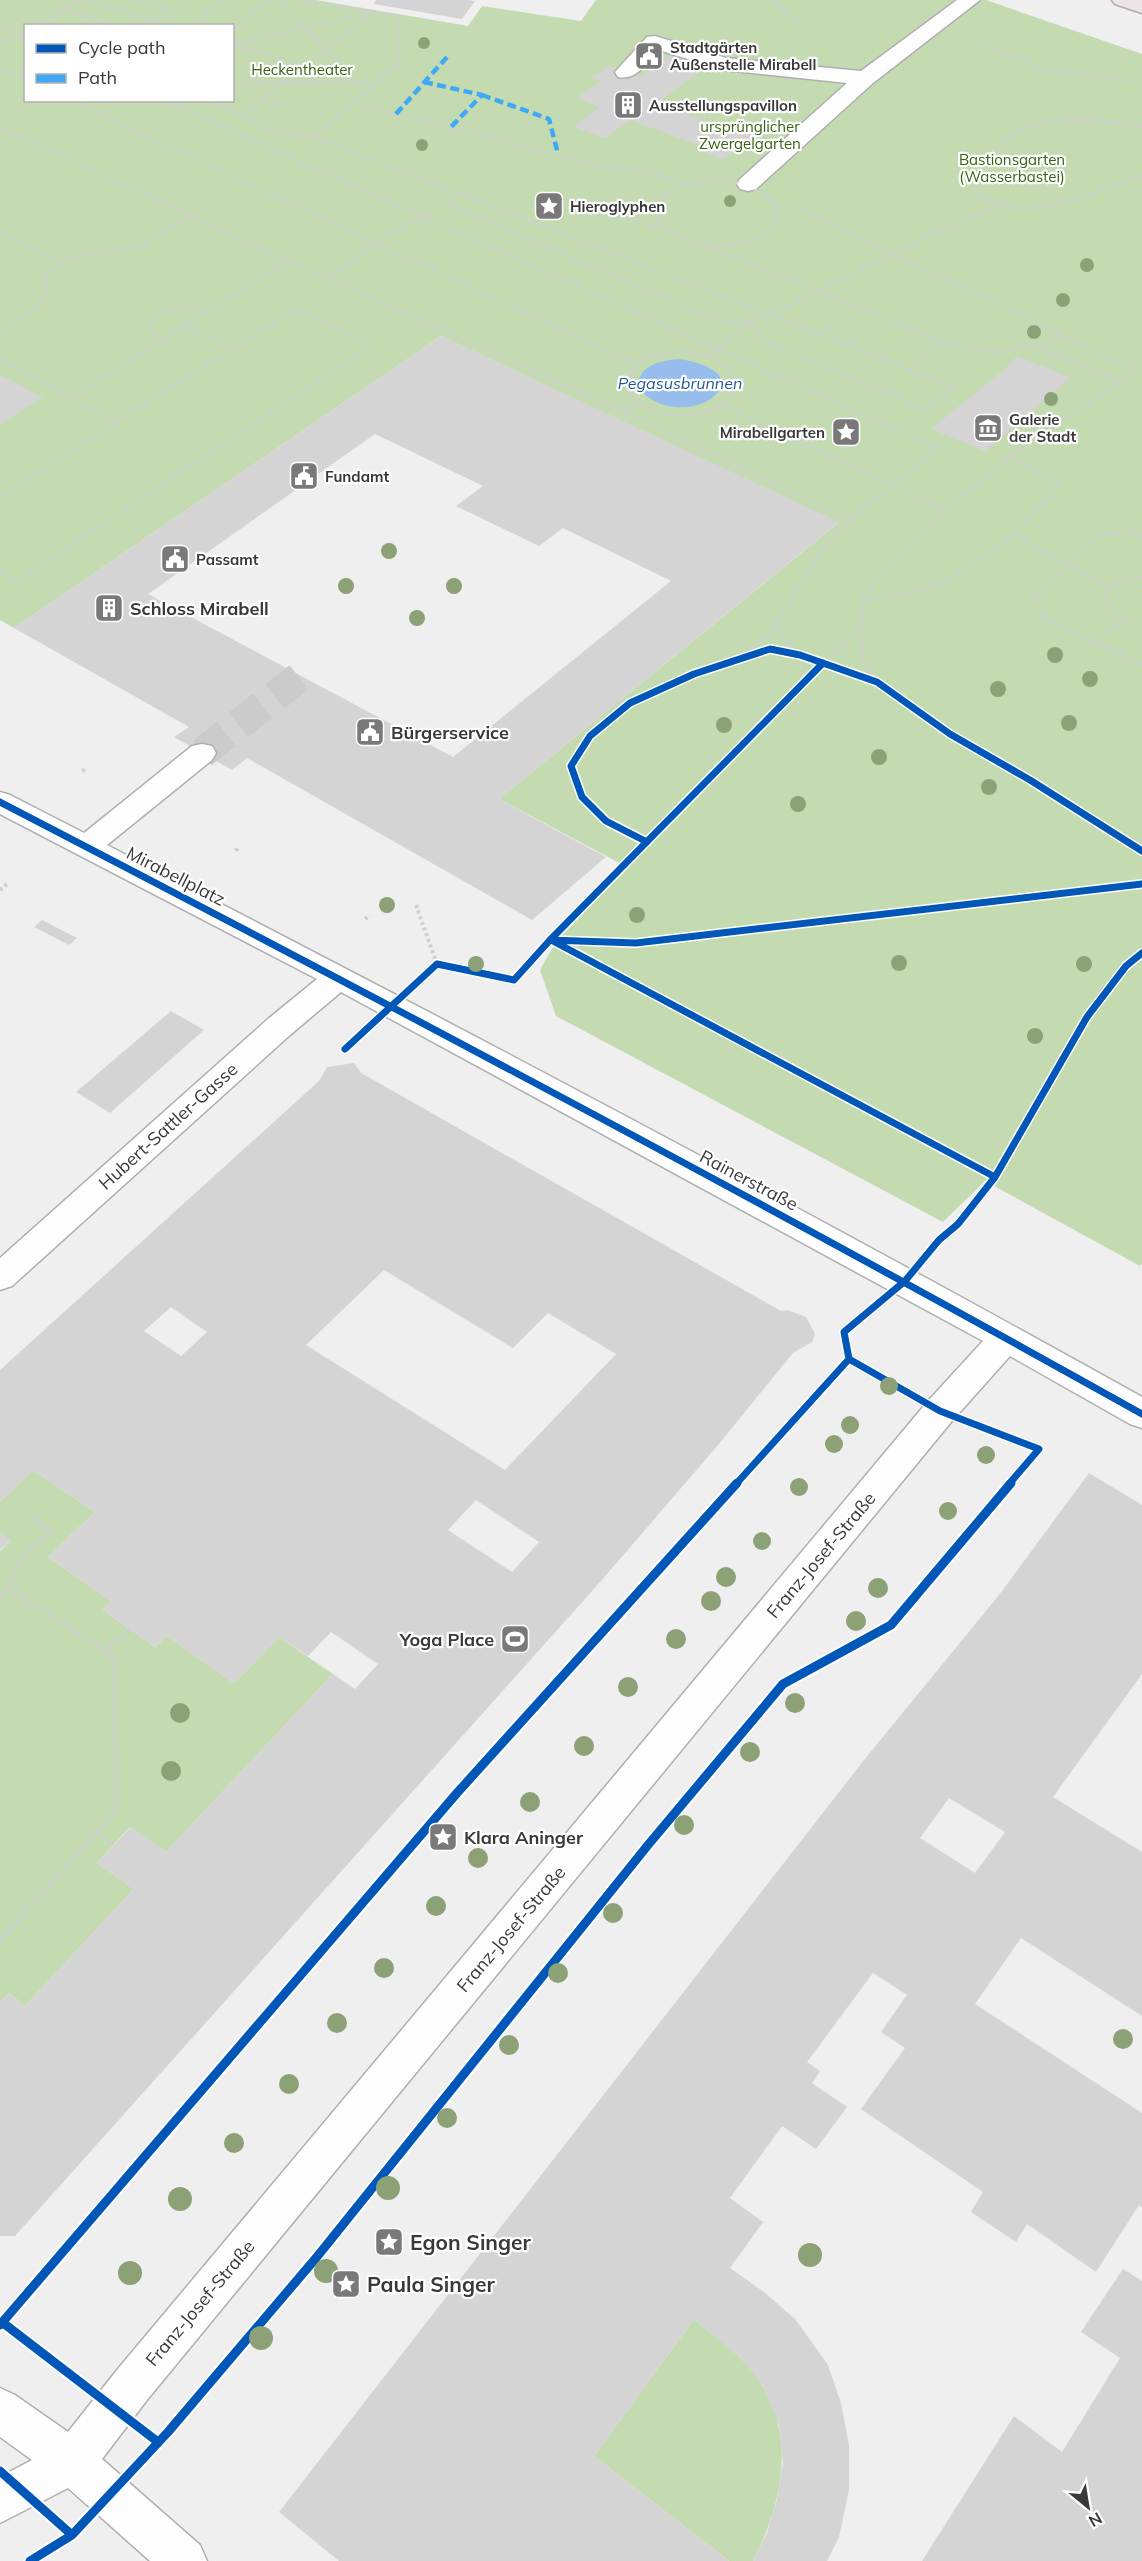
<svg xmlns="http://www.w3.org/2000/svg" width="1142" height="2561" font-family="Mulish,sans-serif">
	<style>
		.green { fill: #c4dbb2; fill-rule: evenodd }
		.water { fill: #96bdec }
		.building { fill: #d4d4d5; fill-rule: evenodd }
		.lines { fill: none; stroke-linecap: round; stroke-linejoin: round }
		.minor-tunnel { stroke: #cbcbcb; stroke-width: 31; stroke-dasharray: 31 15; stroke-linecap: butt }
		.minor-casing { stroke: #afafaf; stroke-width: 3 }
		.major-casing { stroke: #b5a8ac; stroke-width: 3 }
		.path-far2 { stroke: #cfcfcf; stroke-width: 3; stroke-dasharray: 2 2; stroke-linecap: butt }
		.path-far1 { stroke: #cfcfcf; stroke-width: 4; stroke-dasharray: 3 3; stroke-linecap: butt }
		.path { stroke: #cfcfcf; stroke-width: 4.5; stroke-dasharray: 4 4; stroke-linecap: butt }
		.minor { fill: #fdfdfd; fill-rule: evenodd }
		.major { fill: #ece5e7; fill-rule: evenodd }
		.path-bridge { stroke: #cfcfcf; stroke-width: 3; stroke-dasharray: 2 2; stroke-linecap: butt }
		.quiet { stroke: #3fa9f5; stroke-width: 4.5; stroke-dasharray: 9 4.5; stroke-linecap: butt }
		.cycleway-far1-casing { stroke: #fff; stroke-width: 10 }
		.cycleway-casing { stroke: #fff; stroke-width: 13 }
		.cycleway-far1 { stroke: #0057b8; stroke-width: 7 }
		.cycleway { stroke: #0057b8; stroke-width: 9 }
		.tree { fill: #8ca176 }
		.labels { text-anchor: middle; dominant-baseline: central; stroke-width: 4.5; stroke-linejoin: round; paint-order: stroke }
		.far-poi-label { font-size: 15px; font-weight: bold; fill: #393939; stroke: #fff; text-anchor: start }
		.far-park-label { font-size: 15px; fill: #3b6213; stroke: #fff }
		.far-water-label { font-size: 16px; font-style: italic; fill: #1f5794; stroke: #fff }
		.poi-label { font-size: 18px; font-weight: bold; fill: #393939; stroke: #fff; text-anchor: start }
		.street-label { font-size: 18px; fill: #393939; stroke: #fff }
		.near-poi-label { font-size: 21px; font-weight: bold; fill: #393939; stroke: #fff; text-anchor: start }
	</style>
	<rect width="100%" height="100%" fill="#efefef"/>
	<path class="green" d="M0 0H316L468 26 482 6 581 21 596 0H986L1142 54V1264L1140 1266 985 1181 943 1222 556 1016 540 970 556 942 627 867 499 799 838 523 441 336 14 628 0 620ZM26 26H232V100H26Z
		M33 1470 95 1512 48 1557 111 1601 103 1610 155 1647 167 1636 234 1683 279 1637 333 1674 166 1852 130 1827 97 1863 134 1889 25 2006 9 1993 0 2002V1551L10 1541 0 1533V1502Z
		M694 2319C717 2339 747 2358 763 2386 796 2442 781 2507 753 2561H729L594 2456Z"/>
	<path class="water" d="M677 359C693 360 742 373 713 397 693 414 650 410 638 385 640 365 660 361 677 359Z"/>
	<path class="building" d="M376 0H467L475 1 462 19 374 4Z
		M673 54 707 66 657 103 726 128 731 125 755 134 723 159 699 151 704 147 630 120 605 138 574 127 599 107 577 98 601 81 591 78 609 66 641 77Z
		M441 336 839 522 499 799 606 857 532 920 247 758 232 770 174 737 189 727 14 628ZM375 434 483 486 456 506 539 546 563 528 671 581 453 757 148 594Z
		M1017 356 1070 378 985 451 931 429 1004 370Z
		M0 375 43 397 0 424Z
		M42 920 77 938 69 945 34 927Z
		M171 1011 204 1030 110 1113 76 1092Z
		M354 1063 361 1073 781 1311 788 1310 806 1317 815 1334 812 1342 793 1353 718 1445 601 1581 15 2236H0V2002L9 1993 25 2006 134 1889 97 1863 131 1827 166 1852 333 1674 355 1689 378 1664 331 1632 308 1656 279 1637 234 1683 167 1636 155 1647 103 1610 111 1601 48 1557 95 1512 33 1470 0 1502V1370L319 1081 327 1067ZM384 1270 513 1348 548 1313 616 1354 505 1470 306 1345ZM171 1307 207 1332 181 1356 144 1331ZM476 1500 539 1542 512 1572 448 1530Z
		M1089 1473 1142 1505V1674L1053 1797 1142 1852V2016L1021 1938 975 2004 1142 2113V2207L1139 2205 1096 2272 1027 2224 1016 2242 971 2212 983 2192 861 2109 905 2048 881 2032 907 1995 873 1973 807 2062 820 2071 812 2083 847 2107 816 2149 782 2126 730 2198 763 2222 730 2268 764 2292 795 2319 828 2365 841 2403 849 2445V2490L839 2537 827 2561H753L767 2533 777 2500 783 2463 779 2425 763 2385 742 2359 694 2319 594 2456 729 2561H339L279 2512 864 1760 999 1595ZM949 1798 1005 1832 975 1873 920 1838Z
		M0 1533 11 1540 0 1550Z
		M1123 2269 1142 2281V2561H922L1014 2416 1062 2452 1120 2358 1081 2332Z"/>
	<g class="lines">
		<path class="minor-tunnel" d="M202 753 301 676"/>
		<g class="minor-casing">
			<path id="minor" d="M957 0H980L873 83 756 189 748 191 740 189 737 184 740 179 847 83 723 70 659 50C647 62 637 81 618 77L615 72 647 37 655 36 726 58 861 71Z
				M202 744 212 746 216 753 212 760 107 845C455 1024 801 1207 1142 1397V1428L1130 1424 1010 1356 952 1421 147 2400 102 2459 200 2545 207 2561H150L68 2488 0 2523V2477L32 2460 0 2437V2388L15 2395 68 2432 117 2370 928 1401 983 1341 341 992 290 1035 12 1286 0 1290V1258L268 1019 317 979 0 814V792L10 795 84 833 192 746Z"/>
		</g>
		<g class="major-casing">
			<path id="major" d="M1112 0H1142V13L1115 4Z"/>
		</g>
		<path class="path-far2" d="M87 0 154 21
			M138 0 170 9 148 26
			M302 0 397 16 400 62 372 86
			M773 0 803 28
			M64 9 111 26
			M38 26 77 0
			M189 26 224 0
			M0 27 22 35 26 33
			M232 30 270 0
			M980 43 1039 68 1142 82
			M232 44 305 28 326 50 284 82 232 84
			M0 45 22 35 26 37
			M232 45 372 86 314 137
			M0 68 26 80
			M70 100 635 364
			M164 100 938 448 838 530 810 568 777 623 784 639 794 649
			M208 100 272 130 314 137 459 193
			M228 100V110
			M264 100 284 103
			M364 106 609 168 652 172 685 184
			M242 116 284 82 353 81 326 50 374 12 305 28 279 0
			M1142 126C1101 122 1048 111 1011 136 994 147 983 166 972 182L975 194C988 200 1001 206 1015 208 1053 212 1106 188 1142 176
			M0 127 189 215
			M716 179C743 183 761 187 779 209 775 231 764 239 742 243 669 259 605 192 716 179Z
			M460 193 953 387 927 410 762 340 751 322 717 320 448 204Z
			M558 198 664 229
			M791 205 1136 370
			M0 232 58 261
			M926 237 997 206
			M704 245 940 341 995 353 1026 345 1039 348
			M328 279 373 244 424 216
			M0 333 42 303 47 294 46 273C71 249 102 256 133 247 154 241 172 227 190 216L287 260
			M818 334 831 323
			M162 340 147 327C159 303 184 306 206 312
			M846 345 859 333
			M233 350 185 326 288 260 624 412 849 519
			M676 351C696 353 736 357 734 385 734 391 731 396 726 401 703 421 651 421 632 395 629 392 628 386 626 382 633 357 653 356 676 351Z
			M1056 355 1118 380
			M707 356 751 322 808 297
			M0 358 116 422 298 308 373 345
			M879 358 892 345
			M1047 368 1056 355 1039 348 1061 336
			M910 370 940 341
			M70 398 185 326
			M721 405 946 510
			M628 424 624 412 637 403
			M0 498 115 423
			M1134 533 1142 537
			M1014 536 1110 587
			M0 571 18 581 373 345
			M1142 577 1118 581 1106 593C1108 613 1124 619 1142 622
			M863 601 929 589 957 575 1014 536 1060 484 1009 457
			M861 628 862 649
			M1096 643 1125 618
			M750 649 763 639 777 623
			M839 649 861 628 863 601 879 575 946 510 1009 457 1142 367
			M1107 649 1041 617 1045 610 1042 603 1035 597 1101 533 1123 534 1142 527"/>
		<path class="path-far1" d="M792 647 800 655
			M862 647 863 664 877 682
			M1104 647 1142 665
			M734 660 752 647
			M823 663 840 647
			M616 703H630
			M82 771 87 768
			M236 851 239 846
			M0 890 7 884
			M416 905 437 964
			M365 919 370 915"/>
		<path class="path" d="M32 1518 51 1530 17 1565 9 1589 105 1651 130 1629
			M0 1598 9 1589
			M96 1832 114 1845
			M0 1941 116 1810 114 1658 105 1651"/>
		<use href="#minor" class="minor"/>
		<use href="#major" class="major"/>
		<path class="path-bridge" d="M808 297 926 237"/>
		<path class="quiet" d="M424 82 482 95 450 128
			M482 95 549 119 558 154
			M396 114 447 57"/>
		<g class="cycleway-far1-casing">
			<path id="cycleway-far1" d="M0 802C384 1001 765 1203 1142 1414
				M647 842 606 821 582 797 571 766 590 736 630 703 694 674 770 649 800 655 877 682 950 734 1030 780 1142 851
				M550 940 636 943 1142 884
				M553 941 995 1177
				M345 1049 437 964 514 980 550 940 823 663
				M849 1359 940 1411 1039 1449 1009 1484
				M736 1484 849 1359 844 1332 905 1281 939 1240 958 1224 995 1177 1087 1017 1126 966 1142 953"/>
		</g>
		<g class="cycleway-casing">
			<path id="cycleway" d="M2 2322 158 2442
				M0 2325 457 1793 737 1483
				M0 2471 72 2535
				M30 2561 72 2535 168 2432 316 2258 648 1845 783 1684 891 1625 1011 1483"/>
		</g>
		<use href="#cycleway-far1" class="cycleway-far1"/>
		<use href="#cycleway" class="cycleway"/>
	</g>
	<g class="tree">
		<circle cx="424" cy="43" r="6"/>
		<circle cx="422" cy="145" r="6"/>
		<circle cx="730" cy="201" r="6"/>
		<circle cx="1087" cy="265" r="7"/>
		<circle cx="1063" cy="300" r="7"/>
		<circle cx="1034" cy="332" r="7"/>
		<circle cx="1051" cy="399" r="7"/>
		<circle cx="389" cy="551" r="8"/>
		<circle cx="346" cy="586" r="8"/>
		<circle cx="454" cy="586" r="8"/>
		<circle cx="417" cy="618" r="8"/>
		<circle cx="1055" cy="655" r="8"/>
		<circle cx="1090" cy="679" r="8"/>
		<circle cx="998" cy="689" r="8"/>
		<circle cx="1069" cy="723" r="8"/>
		<circle cx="724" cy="725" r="8"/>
		<circle cx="879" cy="757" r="8"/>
		<circle cx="989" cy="787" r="8"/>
		<circle cx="798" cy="804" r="8"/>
		<circle cx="387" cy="905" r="8"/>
		<circle cx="637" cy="915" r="8"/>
		<circle cx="899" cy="963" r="8"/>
		<circle cx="476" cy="964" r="8"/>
		<circle cx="1084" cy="964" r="8"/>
		<circle cx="1035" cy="1036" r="8"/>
		<circle cx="889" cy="1386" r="9"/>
		<circle cx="850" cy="1425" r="9"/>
		<circle cx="834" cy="1444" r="9"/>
		<circle cx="986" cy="1455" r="9"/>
		<circle cx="799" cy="1487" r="9"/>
		<circle cx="948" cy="1511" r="9"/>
		<circle cx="762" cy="1541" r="9"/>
		<circle cx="726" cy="1577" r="10"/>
		<circle cx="878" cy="1588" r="10"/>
		<circle cx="711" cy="1601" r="10"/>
		<circle cx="856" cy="1621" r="10"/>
		<circle cx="676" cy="1639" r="10"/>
		<circle cx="628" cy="1687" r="10"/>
		<circle cx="795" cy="1703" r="10"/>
		<circle cx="180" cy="1713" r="10"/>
		<circle cx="584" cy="1746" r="10"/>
		<circle cx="750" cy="1752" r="10"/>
		<circle cx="171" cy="1771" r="10"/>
		<circle cx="530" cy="1802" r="10"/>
		<circle cx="684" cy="1825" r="10"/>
		<circle cx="478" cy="1858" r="10"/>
		<circle cx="436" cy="1906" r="10"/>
		<circle cx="613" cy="1913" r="10"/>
		<circle cx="384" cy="1968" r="10"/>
		<circle cx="558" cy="1973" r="10"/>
		<circle cx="337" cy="2023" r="10"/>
		<circle cx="1123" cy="2039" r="10"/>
		<circle cx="509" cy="2045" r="10"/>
		<circle cx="289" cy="2084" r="10"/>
		<circle cx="447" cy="2118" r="10"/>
		<circle cx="234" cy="2143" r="10"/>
		<circle cx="388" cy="2188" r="12"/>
		<circle cx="180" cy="2199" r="12"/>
		<circle cx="810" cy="2255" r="12"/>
		<circle cx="326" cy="2271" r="12"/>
		<circle cx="130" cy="2273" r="12"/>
		<circle cx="261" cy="2338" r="12"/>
	</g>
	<defs>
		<g id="civic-square" transform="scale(1.5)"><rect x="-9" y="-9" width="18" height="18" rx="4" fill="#797979" stroke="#fff"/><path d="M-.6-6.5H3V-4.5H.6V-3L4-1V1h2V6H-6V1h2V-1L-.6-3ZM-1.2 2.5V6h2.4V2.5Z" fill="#fff"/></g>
		<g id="building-square" transform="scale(1.5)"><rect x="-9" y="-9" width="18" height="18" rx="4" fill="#797979" stroke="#fff"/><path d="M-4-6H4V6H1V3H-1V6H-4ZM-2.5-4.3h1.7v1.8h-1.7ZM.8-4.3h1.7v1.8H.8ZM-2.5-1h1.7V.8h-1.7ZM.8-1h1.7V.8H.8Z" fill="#fff"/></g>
		<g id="sight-square" transform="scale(1.5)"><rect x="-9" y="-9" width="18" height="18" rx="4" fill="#797979" stroke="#fff"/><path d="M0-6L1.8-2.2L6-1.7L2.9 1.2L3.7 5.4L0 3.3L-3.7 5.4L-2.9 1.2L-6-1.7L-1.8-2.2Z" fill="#fff"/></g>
		<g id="museum-square" transform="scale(1.5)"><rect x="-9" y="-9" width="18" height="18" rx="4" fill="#797979" stroke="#fff"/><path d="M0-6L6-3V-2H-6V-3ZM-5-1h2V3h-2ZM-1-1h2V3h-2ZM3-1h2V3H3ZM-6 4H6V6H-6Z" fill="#fff"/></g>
		<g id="stadium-square" transform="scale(1.5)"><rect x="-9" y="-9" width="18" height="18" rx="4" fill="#797979" stroke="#fff"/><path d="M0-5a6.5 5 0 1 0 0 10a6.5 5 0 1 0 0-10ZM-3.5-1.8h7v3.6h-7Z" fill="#fff"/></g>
	</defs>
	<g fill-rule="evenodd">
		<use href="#civic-square" x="649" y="56"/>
		<use href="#building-square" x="628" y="105"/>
		<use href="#sight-square" x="549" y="206"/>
		<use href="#museum-square" x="988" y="428"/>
		<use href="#sight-square" x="846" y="432"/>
		<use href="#civic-square" x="304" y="476"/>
		<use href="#civic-square" x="175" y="559"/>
		<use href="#building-square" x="109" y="608"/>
		<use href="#civic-square" x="370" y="732"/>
		<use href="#stadium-square" x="515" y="1639"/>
		<use href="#sight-square" x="443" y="1837"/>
		<use href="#sight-square" x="389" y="2242"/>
		<use href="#sight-square" x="346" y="2284"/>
	</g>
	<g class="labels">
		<g class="far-poi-label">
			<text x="670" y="47">Stadtgärten<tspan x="670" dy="17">Außenstelle Mirabell</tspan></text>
			<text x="649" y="105">Ausstellungspavillon</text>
			<text x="570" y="206">Hieroglyphen</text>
			<text x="1009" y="419">Galerie<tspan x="1009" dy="17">der Stadt</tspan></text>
			<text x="825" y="432" text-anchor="end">Mirabellgarten</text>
			<text x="325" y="476">Fundamt</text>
			<text x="196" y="559">Passamt</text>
		</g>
		<g class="far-park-label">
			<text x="302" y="69">Heckentheater</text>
			<text x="750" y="126">ursprünglicher<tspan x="750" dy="17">Zwergelgarten</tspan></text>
			<text x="1012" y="159">Bastionsgarten<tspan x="1012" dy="17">(Wasserbastei)</tspan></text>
		</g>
		<g class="far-water-label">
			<text x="680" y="383">Pegasusbrunnen</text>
		</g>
		<g class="poi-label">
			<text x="130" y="608">Schloss Mirabell</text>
			<text x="391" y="732">Bürgerservice</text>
			<text x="494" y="1639" text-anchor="end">Yoga Place</text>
			<text x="464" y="1837">Klara Aninger</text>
		</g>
		<g class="street-label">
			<text transform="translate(176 876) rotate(27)">Mirabellplatz</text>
			<text transform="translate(168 1126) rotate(-42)">Hubert-Sattler-Gasse</text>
			<text transform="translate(749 1180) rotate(28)">Rainerstraße</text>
			<text transform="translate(821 1555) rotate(-50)">Franz-Josef-Straße</text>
			<text transform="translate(511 1929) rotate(-50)">Franz-Josef-Straße</text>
			<text transform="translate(200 2303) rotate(-50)">Franz-Josef-Straße</text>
		</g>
		<g class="near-poi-label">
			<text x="410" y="2242">Egon Singer</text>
			<text x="367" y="2284">Paula Singer</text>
		</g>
	</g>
	<rect x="24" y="24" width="210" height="78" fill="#ffffff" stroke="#b0b0b0" stroke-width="1.5"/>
	<rect x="36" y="44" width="30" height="9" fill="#0057b8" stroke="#b0b0b0" stroke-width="1.5"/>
	<text x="78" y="54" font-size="18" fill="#393939">Cycle path</text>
	<rect x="36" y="74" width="30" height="9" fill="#3fa9f5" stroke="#b0b0b0" stroke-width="1.5"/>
	<text x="78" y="84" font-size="18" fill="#393939">Path</text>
	<g transform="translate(1088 2507) rotate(150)" stroke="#ffffff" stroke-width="4.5" paint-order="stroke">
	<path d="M0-4.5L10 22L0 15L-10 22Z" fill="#393939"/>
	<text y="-9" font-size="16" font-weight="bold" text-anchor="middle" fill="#393939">N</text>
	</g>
</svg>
